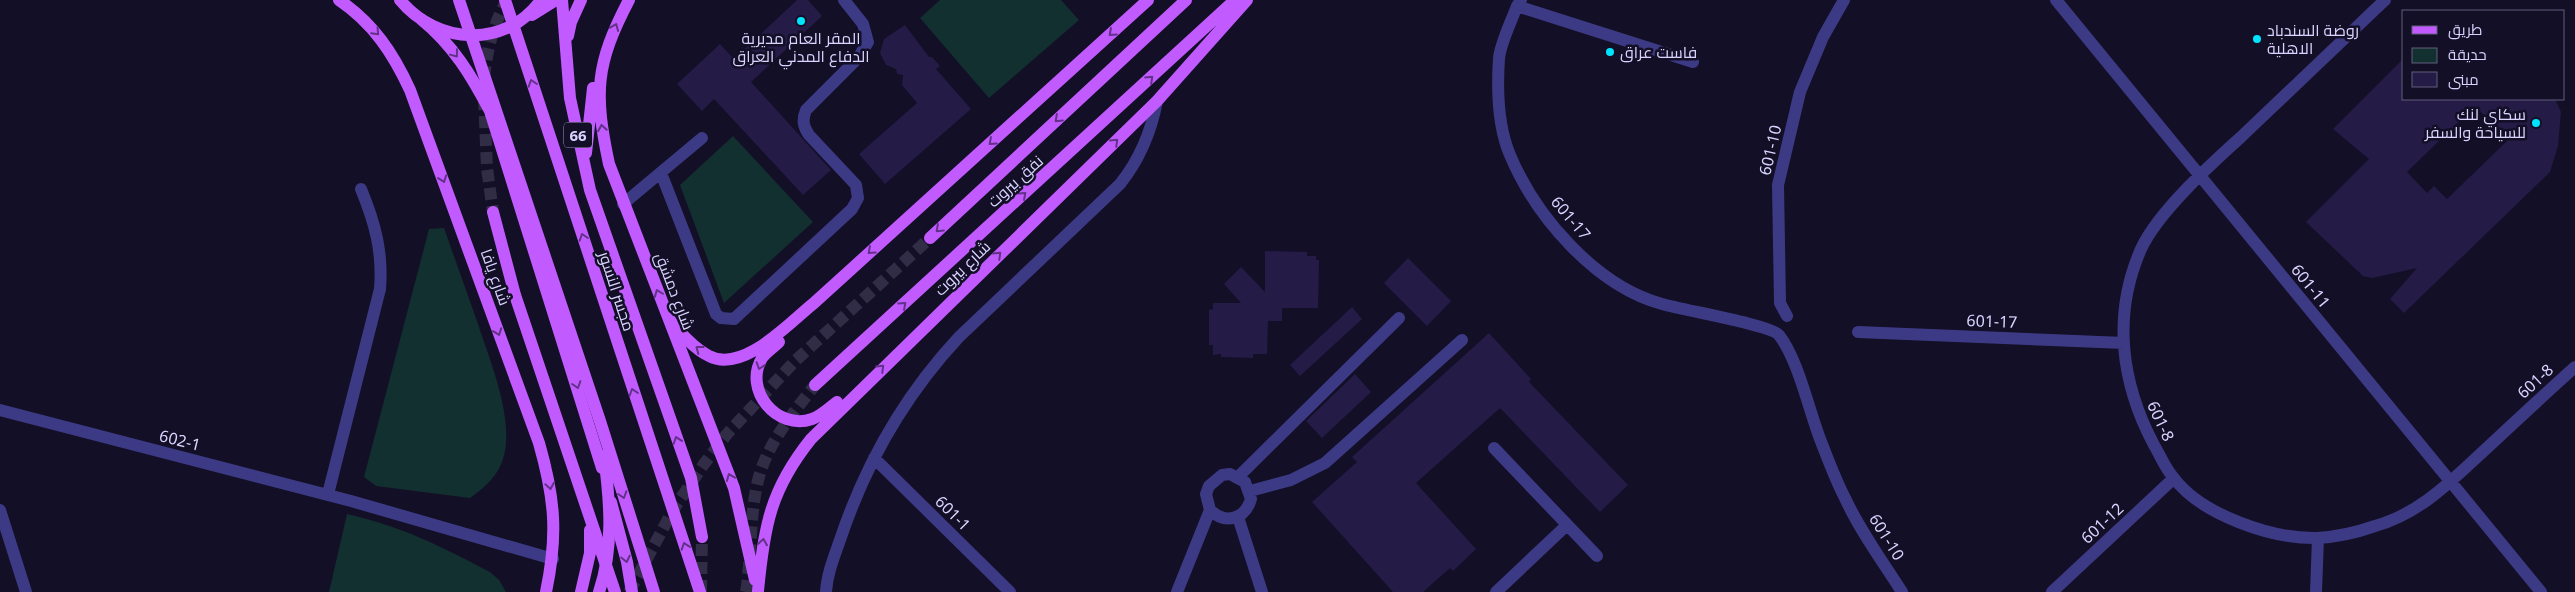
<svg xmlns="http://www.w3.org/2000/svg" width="2575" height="592" font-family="'Noto Sans',Cairo,sans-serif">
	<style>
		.green { fill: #12302f }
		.building { fill: #241b47; fill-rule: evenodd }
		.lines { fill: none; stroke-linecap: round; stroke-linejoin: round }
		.major-tunnel { stroke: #312d47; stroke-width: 12; stroke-dasharray: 12 6; stroke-linecap: butt }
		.minor { stroke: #3d3a85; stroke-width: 12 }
		.major { stroke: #c25bff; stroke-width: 12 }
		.major-bridge { stroke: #c25bff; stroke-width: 12 }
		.oneway { stroke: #623188 }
		.poi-dot { fill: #00e5ff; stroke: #130f26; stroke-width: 2 }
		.labels { text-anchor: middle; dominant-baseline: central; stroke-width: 5; stroke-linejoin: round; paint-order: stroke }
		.shield { fill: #130f26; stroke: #9e99be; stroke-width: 1 }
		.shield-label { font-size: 15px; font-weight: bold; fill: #d9d4ff }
		.poi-label { font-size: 16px; fill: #d9d4ff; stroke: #130f26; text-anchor: start }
		.street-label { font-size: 16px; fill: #d9d4ff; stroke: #130f26 }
	</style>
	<rect width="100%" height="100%" fill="#130f26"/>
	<path class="green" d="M940 0H1061L1079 20 989 98 920 18Z
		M733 136 813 222 724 303 680 185Z
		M444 228C455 259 466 290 477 321 489 358 512 412 505 451 501 473 487 486 470 498L376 486 364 477 429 229Z
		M347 514C404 527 440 546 490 572L499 580 506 592H329Z"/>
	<path class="building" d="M797 0H808L822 16 751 82 831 170 803 195 714 99 702 111 677 84 720 44 734 59Z
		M905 25 929 57H932L940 66 936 69 971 109 885 184 859 154 917 103 902 85 903 75 897 74 896 69 886 65 880 53 884 39Z
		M2404 58V99H2555L2561 112 2558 146 2550 172 2404 313 2390 299 2417 268 2372 278 2363 276 2306 222 2369 159 2333 129ZM2475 106 2508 140 2447 199 2434 186 2427 193 2407 172Z
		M1265 251 1307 252V256H1316V260H1319L1318 308H1282V321H1268L1267 354H1253V358L1221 357V354L1213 355V345H1209V310L1213 309V303H1241L1224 284 1241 267 1265 292Z
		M1408 258 1451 301 1427 326 1384 283Z
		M1352 307 1362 319 1300 376 1290 365Z
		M1489 333 1531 379 1529 382 1628 485 1600 512 1500 408 1416 483 1476 549 1453 571 1450 568 1423 592H1393L1312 502 1357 462 1352 457Z
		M1355 374 1371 392 1322 438 1306 421Z"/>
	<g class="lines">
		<path class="major-tunnel" d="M484 78C487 50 493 25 507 0
			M484 98 487 168 493 212
			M629 592 673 510 704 464 727 434 795 361 930 238
			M701 592 702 537
			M746 592C752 553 749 511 760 473 771 439 794 412 815 385"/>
		<path class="minor" d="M1521 0 1517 6C1511 22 1501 42 1499 58 1497 88 1498 127 1510 155 1536 217 1596 286 1662 304 1682 310 1771 325 1779 335 1799 361 1809 412 1822 444 1829 462 1836 481 1845 498 1860 531 1883 562 1902 592
			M2056 0 2541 592
			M2385 0C2337 46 2289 91 2241 137 2211 164 2158 212 2141 249 2112 315 2121 383 2154 445 2160 455 2165 468 2173 477 2201 515 2272 539 2317 538 2335 537 2358 532 2375 526 2422 513 2454 478 2488 447 2517 420 2546 393 2575 367
			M1517 6 1693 62
			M661 173 716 314 721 318 734 319 852 209 858 198 856 185 809 135C803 126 802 120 806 110L858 58 868 42 863 24 844 0
			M623 204 702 138
			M1787 316 1780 303 1778 185 1800 92 1823 37 1844 0
			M1858 332 2124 343
			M0 410 351 501 553 559
			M1494 448 1597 556
			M874 458 1010 592
			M1238 477 1399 318
			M1250 491 1291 480 1325 463 1462 340
			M328 494 380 289C383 252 375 223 361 189
			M0 510 26 592
			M1238 517 1262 592
			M826 592C827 574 834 557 840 540 865 465 905 395 959 337L1120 184C1140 159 1151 133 1157 101
			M1177 592 1210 510 1206 494 1209 486 1222 475 1230 474 1245 482 1251 499C1245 519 1226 525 1210 510
			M1496 592 1567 525
			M2052 592 2173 479
			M2316 592 2318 538"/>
		<path class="major" d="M339 0C373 23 393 53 410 90L539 443C555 499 558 535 546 592
			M400 0C437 45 506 49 541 0
			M562 0 570 98 590 190 691 478 702 537
			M629 0C595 65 594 93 609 164L734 488 755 580
			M532 15 556 0
			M421 19C453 45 471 75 490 111L602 468
			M568 36 571 22 581 0
			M586 153 593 88
			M493 212 515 295 615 592
			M930 238 1186 0
			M669 319C680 332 693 348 709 356 743 374 789 323 814 303L1148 0
			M779 342C774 347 766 352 762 358 743 390 777 431 812 419 821 416 829 408 837 402
			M815 385 1235 0
			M611 502 627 562 632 592
			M758 591C764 527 770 490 811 439L1157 101 1247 0
			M581 592 590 553V530"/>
		<path class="major-bridge" d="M459 0 600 421 654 592
			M505 0 700 592
			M599 592C614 548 610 501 604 456"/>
	</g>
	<defs><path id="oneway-chevron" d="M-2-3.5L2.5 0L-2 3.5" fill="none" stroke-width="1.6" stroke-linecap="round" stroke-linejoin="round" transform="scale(1.25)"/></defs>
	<g class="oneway">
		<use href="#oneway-chevron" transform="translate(615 27) rotate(-68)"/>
		<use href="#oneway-chevron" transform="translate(376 32) rotate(47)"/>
		<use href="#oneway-chevron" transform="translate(1112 33) rotate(138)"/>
		<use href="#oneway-chevron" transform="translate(455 54) rotate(53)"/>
		<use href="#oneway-chevron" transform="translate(1150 79) rotate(-43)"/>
		<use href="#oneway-chevron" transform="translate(532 83) rotate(-108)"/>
		<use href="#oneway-chevron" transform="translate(1058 119) rotate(137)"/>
		<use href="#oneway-chevron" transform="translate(602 128) rotate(-99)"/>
		<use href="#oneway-chevron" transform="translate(992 142) rotate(138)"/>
		<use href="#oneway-chevron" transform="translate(1115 142) rotate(-44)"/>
		<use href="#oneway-chevron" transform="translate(443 179) rotate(70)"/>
		<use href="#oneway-chevron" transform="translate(1023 195) rotate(-42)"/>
		<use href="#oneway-chevron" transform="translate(939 229) rotate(137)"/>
		<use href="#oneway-chevron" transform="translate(583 237) rotate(-108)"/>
		<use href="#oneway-chevron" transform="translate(871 251) rotate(138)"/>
		<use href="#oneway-chevron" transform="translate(998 255) rotate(-44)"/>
		<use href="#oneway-chevron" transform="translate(658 293) rotate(-111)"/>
		<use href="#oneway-chevron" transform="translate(903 305) rotate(-42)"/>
		<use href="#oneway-chevron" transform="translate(498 332) rotate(70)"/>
		<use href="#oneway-chevron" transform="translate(699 349) rotate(-143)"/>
		<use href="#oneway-chevron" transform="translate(760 366) rotate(108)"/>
		<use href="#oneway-chevron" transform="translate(881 368) rotate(-44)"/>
		<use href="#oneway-chevron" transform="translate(577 385) rotate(72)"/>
		<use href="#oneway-chevron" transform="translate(633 392) rotate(-108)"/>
		<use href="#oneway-chevron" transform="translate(677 440) rotate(-109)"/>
		<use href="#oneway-chevron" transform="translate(730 477) rotate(-112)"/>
		<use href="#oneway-chevron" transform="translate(550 486) rotate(81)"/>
		<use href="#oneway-chevron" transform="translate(623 495) rotate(72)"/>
		<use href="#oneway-chevron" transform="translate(763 542) rotate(-81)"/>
		<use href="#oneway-chevron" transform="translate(685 546) rotate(-109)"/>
		<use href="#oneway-chevron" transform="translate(626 559) rotate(77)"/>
	</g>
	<g class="poi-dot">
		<circle cx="801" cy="21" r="5"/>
		<circle cx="2257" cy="39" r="5"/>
		<circle cx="1610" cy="52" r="5"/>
		<circle cx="2536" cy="123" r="5"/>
	</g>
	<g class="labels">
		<rect class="shield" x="564" y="122.5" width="28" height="25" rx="4"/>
		<g class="shield-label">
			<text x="578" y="135">66</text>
		</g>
		<g class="poi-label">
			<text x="2267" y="30">روضة السندباد<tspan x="2267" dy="18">الاهلية</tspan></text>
			<text x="801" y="38" text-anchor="middle">المقر العام مديرية<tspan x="801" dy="18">الدفاع المدني العراق</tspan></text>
			<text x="1620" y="52">فاست عراق</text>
			<text x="2526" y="114" text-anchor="end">سكاي لنك<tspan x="2526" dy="18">للسياحة والسفر</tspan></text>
		</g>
		<g class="street-label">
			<text transform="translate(1770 150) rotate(-77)">601-10</text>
			<text transform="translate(1015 181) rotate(-42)">نفق بيروت</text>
			<text transform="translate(1571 218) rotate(50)">601-17</text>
			<text transform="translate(962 268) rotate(-44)">شارع بيروت</text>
			<text transform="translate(496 277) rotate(70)">شارع يافا</text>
			<text transform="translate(2311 286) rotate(51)">601-11</text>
			<text transform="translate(617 291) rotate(72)">مجسر النسور</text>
			<text transform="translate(675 291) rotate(69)">شارع دمشق</text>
			<text transform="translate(1992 321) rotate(2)">601-17</text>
			<text transform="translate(2535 381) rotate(-43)">601-8</text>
			<text transform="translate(2161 421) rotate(65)">601-8</text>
			<text transform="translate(180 440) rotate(14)">602-1</text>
			<text transform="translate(953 513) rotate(45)">601-1</text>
			<text transform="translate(2102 523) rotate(-43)">601-12</text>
			<text transform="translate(1887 537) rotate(58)">601-10</text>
		</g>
	</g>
	<rect x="2402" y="10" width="162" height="90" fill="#130f26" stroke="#625e7d"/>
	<rect x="2412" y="26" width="25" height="8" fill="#c25bff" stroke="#625e7d"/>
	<text x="2448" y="35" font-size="15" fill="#d9d4ff">طريق</text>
	<rect x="2412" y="48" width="25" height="15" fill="#12302f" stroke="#625e7d"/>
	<text x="2448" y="60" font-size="15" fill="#d9d4ff">حديقة</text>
	<rect x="2412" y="72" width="25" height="15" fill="#241b47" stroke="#625e7d"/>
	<text x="2448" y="85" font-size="15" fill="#d9d4ff">مبنى</text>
</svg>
